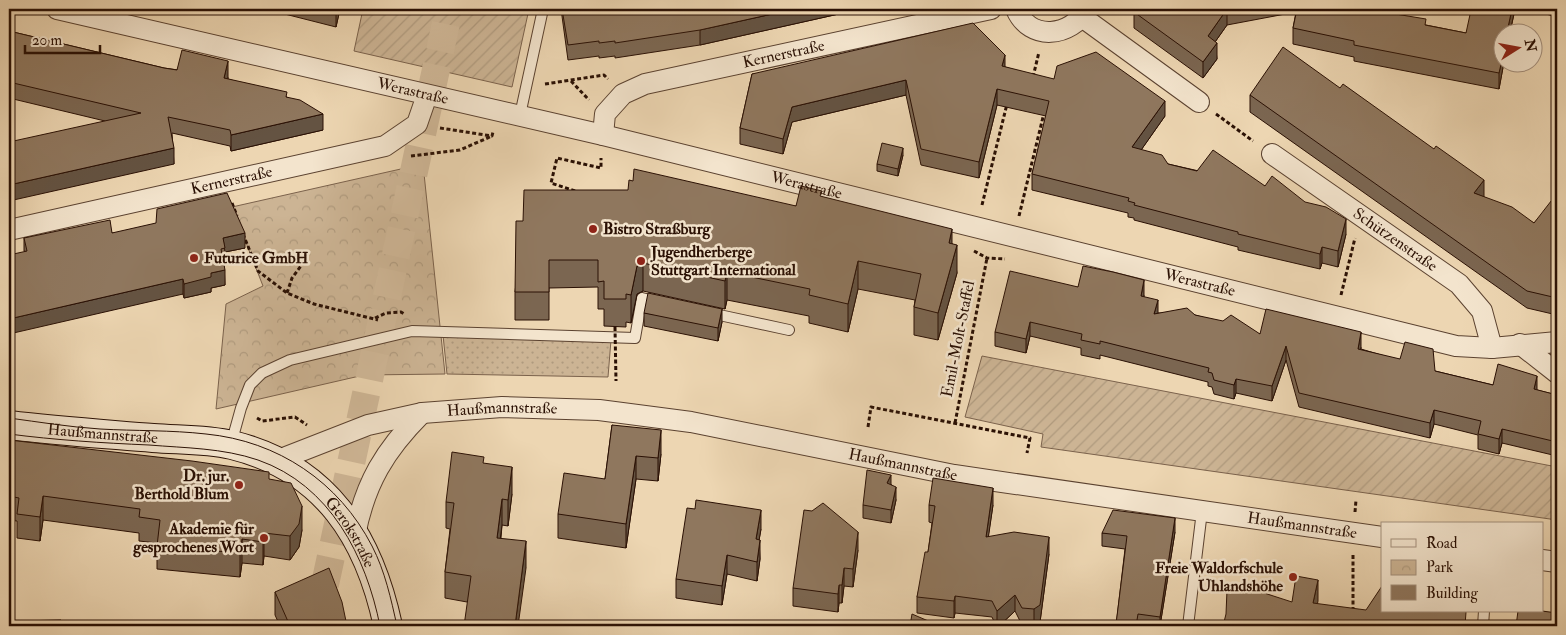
<svg xmlns="http://www.w3.org/2000/svg" width="1566" height="635" font-family="'IM FELL Double Pica',serif">
	<style>
		.grass { fill: url(#grass-dots); stroke: #7b624c }
		.park { fill: url(#park-crowns); stroke: #7b624c }
		.garden { fill: url(#garden-furrows); stroke: #7b624c }
		.lines { fill: none; stroke-linecap: round; stroke-linejoin: round }
		.secondary-tunnel { stroke: #d0b898; stroke-width: 28; stroke-dasharray: 28 14; stroke-linecap: butt }
		.lane-casing { stroke: #5b4230; stroke-width: 12 }
		.street-casing { stroke: #5b4230; stroke-width: 22 }
		.secondary-casing { stroke: #2a1004; stroke-width: 30 }
		.path { stroke: #2a1004; stroke-width: 3; stroke-dasharray: 4 2.5; stroke-linecap: butt }
		.lane { stroke: #f3e4cd; stroke-width: 10 }
		.street { stroke: #f3e4cd; stroke-width: 20 }
		.secondary { stroke: #f3e4cd; stroke-width: 28 }
		.tram { stroke: #2a1004; stroke-width: 1 }
		.path-bridge { stroke: #2a1004; stroke-width: 3; stroke-dasharray: 4 2.5; stroke-linecap: butt }
		.wall { fill: #7b6651; stroke: #2a1004 }
		.shaded-wall { fill: #645342; stroke: #2a1004 }
		.building { fill: #8f775e; stroke: #2a1004 }
		.poi-dot { fill: #8f2418; stroke: #f3e4cd; stroke-width: 2 }
		.labels { text-anchor: middle; dominant-baseline: central; stroke-width: 5; stroke-linejoin: round; paint-order: stroke }
		.street-label { font-size: 16px; fill: #2a1004; stroke: #f3e4cd }
		.poi-label { font-size: 16px; font-weight: bold; fill: #2a1004; stroke: #f3e4cd; text-anchor: start }
	</style>
	<defs>
		<pattern id="grass-dots" width="8" height="8" patternUnits="userSpaceOnUse" patternTransform="scale(1.25)"><rect width="8" height="8" fill="#ccb494"/><path d="M2 2h.1M6 6h.1" fill="none" stroke="#af9a7e" stroke-width="1.8" stroke-linecap="round"/></pattern>
		<pattern id="park-crowns" width="20" height="18" patternUnits="userSpaceOnUse" patternTransform="scale(1.25)"><rect width="20" height="18" fill="#ccb494"/><path d="M2 6a3 3 0 1 1 6 0M12 15a3 3 0 1 1 6 0" fill="none" stroke="#af9a7e"/></pattern>
		<pattern id="garden-furrows" width="10" height="10" patternUnits="userSpaceOnUse" patternTransform="scale(1.25)"><rect width="10" height="10" fill="#ccb494"/><path d="M-1 1l2-2M0 10L10 0M9 11l2-2" fill="none" stroke="#af9a7e"/></pattern>
	</defs>
	<rect width="100%" height="100%" fill="#edd6b2"/>
	<filter id="stains"><feTurbulence type="fractalNoise" baseFrequency=".004" numOctaves="4"/><feColorMatrix values="0 0 0 0 .2 0 0 0 0 .09 0 0 0 0 .02 0 0 0 .5 -.17"/></filter>
	<radialGradient id="worn" r=".72"><stop offset=".6" stop-color="#630" stop-opacity="0"/><stop offset="1" stop-color="#630" stop-opacity=".3"/></radialGradient>
	<path class="grass" d="M443 335 611 340 608 377 447 374Z"/>
	<path class="park" d="M423 164 445 374 364 375 216 409 226 304 263 286 232 207Z"/>
	<path class="garden" d="M363 9H529L512 87 354 51Z
		M982 356 1557 467V520L1041 447 1043 434 965 417Z"/>
	<g class="lines">
		<path class="secondary-tunnel" d="M316 626 449 9"/>
		<g class="lane-casing">
			<path id="lane" d="M520 115 543 9
				M710 313 789 330
				M231 444 241 408 250 385 262 373 290 360 412 331 635 338 642 298 659 302
				M1188 626 1202 511
				M1483 626 1484 611"/>
		</g>
		<g class="street-casing">
			<g id="street">
				<path id="s1" d="M57 9 603 135 1456 346 1492 348 1557 342"/>
				<path d="M1016 9C1030 42 1071 37 1087 9"/>
				<path d="M1082 17 1199 102"/>
				<path id="s2" d="M603 135 605 114 623 94 645 84 991 9"/>
				<path id="s3" d="M1272 154 1459 284 1482 311 1492 348"/>
				<path id="s4" d="M9 230 385 146 417 124 427 95"/>
				<path d="M1520 344 1557 373"/>
				<path id="s5" d="M280 463 286 457 368 425 422 413 502 407 599 410 691 422 954 475 1382 537"/>
				<path d="M355 535C365 483 385 450 422 413"/>
				<path d="M1542 560 1557 562"/>
			</g>
		</g>
		<g class="secondary-casing">
			<g id="secondary">
				<path id="s6" d="M9 425C57 431 105 434 153 438 179 440 206 439 232 445 326 468 369 537 388 626"/>
			</g>
		</g>
		<path class="path" d="M1033 77 1039 52
			M571 81 589 100
			M545 84 604 75 608 79
			M1216 114 1253 141
			M440 128 492 136 493 132
			M411 156 460 150 492 136
			M575 191 551 183 557 158 601 168V158
			M232 203 237 216
			M982 205 1007 104
			M1019 216 1044 113
			M243 234 258 271 287 293 314 304 378 320
			M974 251 987 258 1005 259
			M287 293 292 278 303 263
			M1341 295 1355 238
			M375 318 386 313 401 312 404 314
			M257 418 262 421 295 417 307 425
			M955 423 987 258
			M868 427 871 407 1030 438 1027 453
			M1355 512 1356 500
			M1353 611V555"/>
		<use href="#lane" class="lane"/>
		<use href="#street" class="street"/>
		<use href="#secondary" class="secondary"/>
		<path class="tram" d="M9 418C39 422 69 427 100 429 135 431 171 430 206 434 278 441 339 482 372 546 385 571 391 599 397 626
			M9 434C55 440 102 443 149 445 185 448 223 448 258 460 330 485 366 556 380 626"/>
		<path class="path-bridge" d="M615 327 616 381"/>
	</g>
	<path class="wall" d="M265 9H340L336 27Z
		M561 9H861L700 45 615 58V56L599 58V56L568 60Z
		M1134 9H1365L1426 25 1466 33 1482 12 1483 9H1515L1504 62 1499 89 1354 61V57L1293 44V28L1296 12 1227 25 1215 42 1217 59 1203 78 1134 28Z
		M1528 9H1557V17Z
		M9 31 164 68 228 77V79L287 97 323 130 231 151 230 146 172 133 174 164 105 121 9 98Z
		M1005 67 1165 116 1141 150 1168 164 1265 186 1346 234 1338 267 1322 263 1320 269 1238 250V247L1134 220V218L1128 217V213L1032 190V174L1046 116 997 105 979 178 921 165 906 95 792 122 783 154 740 144V128L752 74Z
		M1250 95 1484 197 1534 223 1557 198V315L1527 308 1250 112Z
		M903 155 898 176 877 171V164Z
		M822 197 952 243 957 273 938 340 914 335V307L915 300 858 289 848 332 809 323V316L727 300 725 309 643 291 637 294 631 323 626 322V327L604 326V309H598V287L549 288V320H515V292L523 221 796 206Z
		M112 233 245 248 225 252V263H224L225 285 211 288V292L184 298 183 294 24 251V238Z
		M1078 287 1144 295V297L1158 313 1195 315 1260 334 1361 347V349L1435 371 1493 385 1537 390 1557 395V456L1502 443 1499 454 1478 449V435L1434 424 1430 438 1299 407 1286 360 1272 401 1236 393 1234 399 1214 394 1212 387 1208 386V382L1100 355V359L1081 355V348L1030 336 1026 353 995 346V332Z
		M644 313 722 322 718 341 644 326Z
		M612 425 661 454 658 481 636 479 626 548 558 538V514L605 479Z
		M9 440 269 479 302 530 299 547 290 560 264 556 263 565 242 563 240 577 157 569V543L139 541V533L43 520 40 541 17 538V521L9 520Z
		M484 464 512 494 508 526 502 525 501 538 526 568 467 602 445 598V572L450 529 446 528V502Z
		M891 484 896 500 891 523 863 518V505Z
		M929 505H993L988 537 1049 554 1040 622 1034 626 1022 625 1015 611 999 626H996L992 617 955 613 954 618 917 613V597L928 552 932 523 929 522Z
		M761 529 759 540 760 559 757 581 727 574 722 605 676 598V579Z
		M1175 532 1160 626H1116L1125 549 1102 546V533Z
		M858 550 853 587 844 586 842 603H839L838 612 793 606V588Z
		M275 592 347 626H280L275 615Z"/>
	<path class="shaded-wall" d="M336 9H340L336 27Z
		M795 9H861L700 45V30Z
		M1227 9V25L1208 52V36Z
		M1512 9H1515L1510 32H1507Z
		M1217 43V59L1203 78V62Z
		M1504 51V62L1499 89V73Z
		M1005 55V70L1002 66Z
		M228 61V77L224 94V78Z
		M906 80V95L792 122 783 154V139L792 107Z
		M997 89V105L979 178V162Z
		M1165 101V116L1132 163V147Z
		M323 114V130L231 151V135Z
		M174 148V164L9 201V185Z
		M903 148V155L898 176V169Z
		M1484 180V197L1474 193Z
		M1346 219V234L1338 267V251Z
		M952 229V256L949 243Z
		M245 233V248L225 252 223 238Z
		M957 245V273L938 340V313Z
		M1322 247V263L1320 269V254Z
		M858 261V289L848 332V304Z
		M643 263V291L637 294 631 323V295L637 266Z
		M225 270V285L211 288V292L184 298V284L211 273Z
		M727 272V300L725 309V281Z
		M183 279V294L9 334V319Z
		M1144 280V295L1141 311V296Z
		M1158 300V315L1154 314Z
		M722 309V322L718 341V328Z
		M1030 322V336L1026 353V339Z
		M1361 332V347L1358 363V349Z
		M1286 346V360L1272 401V386Z
		M1537 376V391L1534 389Z
		M1236 379V393L1234 399V385Z
		M1434 410V424L1430 438V423Z
		M1502 429V443L1499 454V439Z
		M661 430V454L658 481V458Z
		M636 456V479L626 548V524Z
		M512 467V494L508 526V500Z
		M891 475V488L887 483Z
		M896 487V500L891 523V510Z
		M993 488V505L986 554V537Z
		M43 496V520L40 541V517Z
		M502 499V525L497 564V538Z
		M302 506V530L299 547 290 560V536Z
		M761 510V529L756 558V539Z
		M1175 518V532L1160 626V617Z
		M858 532V550L853 587V569Z
		M264 533V556L263 565V542Z
		M1049 537V554L1040 622 1034 626V609Z
		M242 539V563L240 577V553Z
		M760 540V559L757 581V562Z
		M526 541V568L518 626H515Z
		M727 555V574L722 605V586Z
		M844 568V586L842 603V585Z
		M1318 580V601L1313 624V603Z
		M839 585V603L838 612V594Z
		M1015 595V611L999 626H997V611Z
		M955 596V613L954 618V601Z
		M310 621V626H296Z"/>
	<path class="building" d="M562 9H795L700 30 615 43V41L599 43V41L568 45Z
		M1134 9H1227L1208 36 1217 43 1203 62 1134 12Z
		M1297 9H1365L1426 19 1425 25 1466 33 1471 10 1482 12 1483 9H1512L1507 32H1504V51L1499 73 1354 45V41L1293 28Z
		M973 23 1005 55 1002 66 1054 79 1057 66 1096 52 1165 101 1132 147 1162 155 1168 164 1197 171 1213 150 1265 186 1272 176 1305 202 1326 207 1346 219 1338 251 1322 247 1320 254 1238 234V232L1134 205 1135 203 1128 201 1129 198 1032 174 1049 101 997 89 979 162 921 149 906 80 792 107 783 139 740 128 752 74Z
		M9 31 164 68 177 70 182 50 228 61 224 78 287 92 286 97 300 100 323 114 231 135 230 130 168 117 174 148 9 185V142L141 113 9 82Z
		M1283 47 1340 88 1343 84 1434 149 1436 146 1484 180 1474 193 1512 207 1534 223 1555 196 1557 198V298L1527 291 1250 95Z
		M882 143 903 148 898 169 877 164Z
		M634 169 796 206 801 186 822 191 820 196 952 229 949 243 957 245 938 313 914 307 921 274 858 261 848 304 809 295 810 289 727 272 725 281 643 263 637 266 631 295 626 294V299H604V281L598 282V260H549V292H515L516 221H523L524 190H628L629 180 633 181Z
		M227 193 245 233 223 238 225 248 221 249 225 270 211 273V277L184 284 183 279 9 319V255L27 251 24 238 110 220 112 233 156 223 157 209Z
		M1083 266 1113 272 1144 280 1141 296 1158 300 1154 314 1187 308 1195 315 1223 321 1231 315 1260 334 1266 309 1361 332 1358 349 1400 359 1405 342 1433 349 1435 371 1493 385 1498 364 1537 376 1534 389 1557 395V442L1502 429 1499 439 1478 434 1481 421 1434 410 1430 423 1299 393 1286 346 1272 386 1236 379 1234 385 1214 380 1212 373 1208 372 1209 368 1100 341V344L1081 340 1082 334 1030 322 1026 339 995 332 1010 271 1078 287Z
		M648 293 722 309 718 328 644 313Z
		M612 425 661 430 658 458 636 456 626 524 558 514 564 473 605 479Z
		M9 440 192 461 269 472V479L291 483 302 506 299 524 290 536 264 533 263 542 242 539 240 553 157 546 160 520 139 517 140 509 43 496 40 517 17 514 19 498 9 496Z
		M452 452 484 457 483 463 512 467 508 500 502 499 497 538 526 541 515 626H464L471 576 445 572 454 503 446 502Z
		M867 470 891 475 887 483 896 487 891 510 863 505Z
		M933 478 993 488 986 537 1014 532 1049 537 1040 605 1034 609 1022 608 1015 595 997 611 992 601 955 596 954 601 917 597 925 552H928L935 506 929 505Z
		M696 500 761 510 756 539 760 540 757 562 727 555 722 586 676 579 687 508 695 509Z
		M823 503 858 532 853 569 844 568 842 585H839L838 594 793 588 804 510 812 511Z
		M1113 510 1175 518 1160 617 1138 614 1136 626 1116 624 1127 536 1102 533Z
		M329 568 342 602 347 626H308L310 621 296 626H290L275 592Z
		M1296 576 1318 580 1313 603 1366 610 1382 586V611H1465L1466 612 1465 626H1223L1226 614 1227 590 1261 592 1292 602Z
		M1518 611H1542L1557 613V626H1516Z
		M912 614 940 626H910Z
		M61 620 62 626H17V621Z"/>
	<g class="poi-dot">
		<circle cx="593" cy="229" r="5"/>
		<circle cx="194" cy="258" r="5"/>
		<circle cx="641" cy="261" r="5"/>
		<circle cx="239" cy="485" r="5"/>
		<circle cx="264" cy="538" r="5"/>
		<circle cx="1293" cy="577" r="5"/>
	</g>
	<g class="labels">
		<g class="street-label">
			<text stroke="none"><textPath href="#s2" startOffset="214">Kernerstraße</textPath></text>
			<text stroke="none"><textPath href="#s1" startOffset="365">Werastraße</textPath></text>
			<text stroke="none"><textPath href="#s4" startOffset="228">Kernerstraße</textPath></text>
			<text stroke="none"><textPath href="#s1" startOffset="770">Werastraße</textPath></text>
			<text stroke="none"><textPath href="#s3" startOffset="150">Schützenstraße</textPath></text>
			<text stroke="none"><textPath href="#s1" startOffset="1175">Werastraße</textPath></text>
			<text transform="translate(958 339) rotate(-79)">Emil-Molt-Staffel</text>
			<text stroke="none"><textPath href="#s5" startOffset="232">Haußmannstraße</textPath></text>
			<text stroke="none"><textPath href="#s6" startOffset="94">Haußmannstraße</textPath></text>
			<text stroke="none"><textPath href="#s5" startOffset="638">Haußmannstraße</textPath></text>
			<text stroke="none"><textPath href="#s5" startOffset="1042">Haußmannstraße</textPath></text>
			<text stroke="none"><textPath href="#s6" startOffset="376">Gerokstraße</textPath></text>
		</g>
		<g class="poi-label">
			<text x="603" y="229">Bistro Straßburg</text>
			<text x="651" y="252">Jugendherberge<tspan x="651" dy="18">Stuttgart International</tspan></text>
			<text x="204" y="258">Futurice GmbH</text>
			<text x="229" y="476" text-anchor="end">Dr. jur.<tspan x="229" dy="18">Berthold Blum</tspan></text>
			<text x="254" y="529" text-anchor="end">Akademie für<tspan x="254" dy="18">gesprochenes Wort</tspan></text>
			<text x="1283" y="568" text-anchor="end">Freie Waldorfschule<tspan x="1283" dy="18">Uhlandshöhe</tspan></text>
		</g>
	</g>
	<rect width="1566" height="635" fill="none" stroke="#edd6b2" stroke-width="30"/>
	<rect x="10" y="10" width="1546" height="615" fill="none" stroke="#2a1004" stroke-width="2.5"/>
	<rect x="15" y="15" width="1536" height="605" fill="none" stroke="#2a1004"/>
	<rect x="1381" y="522" width="162" height="90" fill="#f3e4cd" stroke="#a38f7d"/>
	<rect x="1391" y="539" width="25" height="8" fill="#f3e4cd" stroke="#a38f7d"/>
	<text x="1426" y="548" font-size="15" fill="#2a1004">Road</text>
	<rect x="1391" y="560" width="25" height="15" fill="url(#park-crowns)" stroke="#a38f7d"/>
	<text x="1426" y="572" font-size="15" fill="#2a1004">Park</text>
	<rect x="1391" y="585" width="25" height="15" fill="#8f775e" stroke="#a38f7d"/>
	<text x="1426" y="598" font-size="15" fill="#2a1004">Building</text>
	<g transform="translate(1518 48) rotate(79)"><circle r="24" fill="#f3e4cd" stroke="#a38f7d"/>
	<path d="M0-4L9 19L0 12L-9 19Z" fill="#8f2418"/>
	<text y="-8" font-size="14" font-weight="bold" text-anchor="middle" fill="#2a1004">N</text>
	</g>
	<path d="M25 45v8h75v-8" fill="none" stroke="#2a1004" stroke-width="2.5"/>
	<text x="32" y="45" font-size="15" fill="#2a1004" stroke="#f3e4cd" stroke-width="4" paint-order="stroke">20 m</text>
	<rect width="100%" height="100%" filter="url(#stains)"/>
	<rect width="100%" height="100%" fill="url(#worn)"/>
</svg>
